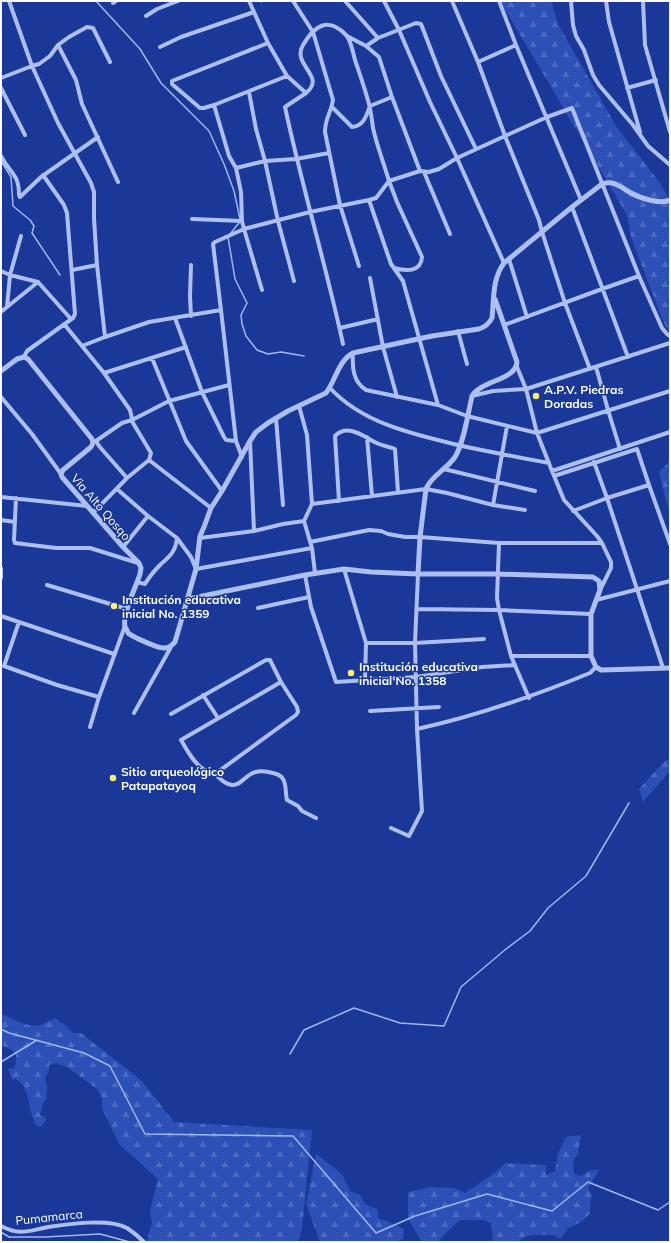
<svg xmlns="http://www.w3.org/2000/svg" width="671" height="1243" font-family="Mulish,sans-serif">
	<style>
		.forest { fill: url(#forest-firs) }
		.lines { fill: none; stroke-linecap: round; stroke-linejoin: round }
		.stream { stroke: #a0b7f3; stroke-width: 1.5 }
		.minor { stroke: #adbff1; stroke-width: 4 }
		.tertiary { stroke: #adbff1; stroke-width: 5 }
		.poi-dot { fill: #fff16d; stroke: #193898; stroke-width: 1.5 }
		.labels { text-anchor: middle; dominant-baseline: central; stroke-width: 3; stroke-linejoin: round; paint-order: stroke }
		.poi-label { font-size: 12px; font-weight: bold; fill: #fff; stroke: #193898; text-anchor: start }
		.street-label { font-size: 12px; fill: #fff; stroke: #193898 }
	</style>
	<defs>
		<pattern id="forest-firs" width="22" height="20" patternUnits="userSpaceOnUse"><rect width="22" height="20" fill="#2d50b6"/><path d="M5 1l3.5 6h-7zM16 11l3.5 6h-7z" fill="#4c6ac1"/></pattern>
	</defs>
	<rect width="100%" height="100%" fill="#193898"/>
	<path class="forest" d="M500 1H551L558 24 616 126 660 183 670 201V334L662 319 631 237 627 215Z
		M670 461V516L659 472Z
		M670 759V771L643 802 639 789 666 760Z
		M1 1014C12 1018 29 1029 41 1025 46 1023 51 1020 56 1018L61 1023H63L73 1033H81L141 1080 174 1122 312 1130 302 1228 298 1242H147L152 1223 150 1210 158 1179 119 1144 102 1108V1098L97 1089 67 1067 56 1063 49 1065V1070L45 1078 47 1088 46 1099 43 1103 40 1115 46 1117V1121L41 1127 37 1126C27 1114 32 1086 15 1079L12 1080 8 1069 14 1068C20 1053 14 1050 1 1045Z
		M581 1135 578 1153 573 1162 574 1174 581 1176 589 1171 600 1169 588 1188 592 1195 590 1203V1213L583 1221 568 1228 561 1239 553 1235H533L527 1236 517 1242H493L491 1223 483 1220H460L444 1235 438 1242H422L408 1219V1192L430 1187 454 1188 465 1193 495 1173 505 1163 546 1165V1175L555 1171 558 1153 566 1137Z
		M316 1154 342 1174 350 1191 360 1195 365 1204 377 1209 379 1219 389 1222 404 1229 403 1239 395 1242H320L306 1204Z"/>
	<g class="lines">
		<path class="stream" d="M96 1 140 49 161 83 209 131 224 164 234 191 240 219
			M261 1V2
			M1 161 11 177 13 206 30 220 34 226 32 233 60 275
			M230 234 239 223
			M228 237 235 279 247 303 241 315 242 324 246 336 257 350 268 354 281 352 304 356
			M1 1029 9 1033 84 1053 110 1066 145 1134 293 1136 376 1233 415 1216 487 1194 552 1211 588 1182 658 1210 670 1202
			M290 1054 304 1030 354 1008 400 1023 444 1026 461 987 506 949 530 931 548 908 586 876 629 803
			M1 1062 37 1040
			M1 1232 9 1237H45L100 1234 130 1242"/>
		<path class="minor" d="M9 1 32 66 39 64 50 56 58 45 69 37 87 27 93 28 110 62
			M249 1 268 43 287 76 306 93C327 76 291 65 303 45 314 26 328 16 346 35 351 40 353 53 355 60 360 75 365 89 369 104 371 112 372 120 373 128 377 146 384 164 389 181L420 171 429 172 439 169 457 158 505 136 539 220 542 232 565 303 590 369
			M293 1 313 32 333 100C331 113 325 118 325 132L340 205 359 266
			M345 1 378 38
			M384 1 399 30 430 102 457 158 504 263
			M452 1 478 62 505 136 547 117 572 108 639 276 662 328 667 334 670 336
			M499 1 516 45 581 200
			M571 1 573 25 576 36 584 50 593 75 599 85 633 125 648 146 670 165
			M606 1 609 22 640 132
			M643 1 645 45 670 132
			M113 3 116 1
			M146 16 157 9 178 1
			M347 36 366 46 379 57 392 97 420 171
			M58 45 76 80 82 104 118 182
			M366 46 378 38 416 23 421 24 441 76 476 149
			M160 47 181 37 254 12
			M478 62 516 45
			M1 78 32 66 58 123 91 183 94 192V218L97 265 105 337 149 322 221 310 236 441 242 457
			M1 88 25 135
			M627 88 656 80
			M249 92 256 129 265 161 278 221 294 281
			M306 93 285 107C302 187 326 265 343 344
			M214 105 204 108H200L172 84V81L268 43
			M332 107 352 127C364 126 366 116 370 106L392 97
			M1 156C10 174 19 173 19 195L20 197 41 177 98 137
			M236 168 265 161 296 159 329 153
			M424 172 450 234
			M389 181 397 202 422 257C421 273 405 271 394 268
			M369 200 391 264 403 281 438 405
			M572 207 628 357
			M192 219 242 221
			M509 259 527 317
			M191 265 190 296 191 316
			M72 270 97 265
			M1 271 10 275 38 282
			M370 278 383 347 397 397
			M262 290 244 229 310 212 369 200 376 198 389 181
			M7 307 38 282 71 319
			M221 310 213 244 215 242 244 229 242 221 241 192 236 168 229 156 214 105 287 76
			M1 312 7 307 10 275 21 236
			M175 318 202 392 224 437 226 440 236 441
			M64 324 104 373 130 410 133 423 151 453 149 460 127 478 93 513
			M504 325 602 289 639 276
			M340 328 378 319
			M458 331 467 364
			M82 346 105 337
			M353 353C352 367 353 382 366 390L438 405 467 416 537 433 670 391
			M24 357 27 351 73 318 75 314 67 213 64 205 43 175
			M152 358 186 441 222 491
			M517 367 526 389 537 433 552 471 564 500 597 536 602 543 611 562V568L600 590
			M596 367 608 410 620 449
			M104 373 186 347
			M330 388C363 424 416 435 462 446 491 452 520 458 549 463
			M472 396 493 391 526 389 670 343
			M1 397 32 434 61 474
			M299 406 307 435 312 504
			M276 418 283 505
			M367 437 372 496
			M96 441 99 446 127 478
			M250 441 254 531
			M93 443 122 423 132 420 169 401 229 385
			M149 460 211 508
			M594 462 607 498 663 668
			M444 469 535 491
			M552 471 670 432
			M554 476 637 449 649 485
			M117 489 148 516 177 538 191 557 196 569 312 548
			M1 497 87 506
			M16 498 14 540 15 543 56 548H90L138 563
			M339 501 335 436C349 422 366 439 379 444 384 446 390 447 395 449L398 492
			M493 505 507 426
			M573 511 607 498 649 485 670 544
			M1 520 15 522
			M304 521 312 548 315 573
			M200 538 254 531 283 524 304 521 312 504 426 489 447 493 493 505 525 510
			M310 542 369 530 381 531 388 534 405 537H420L499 543H602
			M499 543 497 598 499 610 511 656 529 698
			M123 547 148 516
			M1 568V578
			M344 569 366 643 365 681
			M305 575 311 607 336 682 416 677 482 667 515 665
			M137 582 145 584C149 577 155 570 161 564 170 556 176 551 177 538
			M47 585 127 609
			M596 600 670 581
			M258 608 309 597
			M417 609 499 610 591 614
			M1 616 114 654
			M19 622 4 666 57 685 99 697
			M366 643H415L484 639
			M511 656H591
			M203 695 218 718
			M370 711 439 707
			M134 713 171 647
			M171 714 266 660H270L281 682 181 740C187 750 193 762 203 769 207 771 211 772 214 774 221 778 223 784 232 785 245 786 246 765 273 773 277 774 281 775 283 779 287 785 285 794 287 800L298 806 302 811 316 818
			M90 727 99 697 125 626
			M417 729C477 716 534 696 590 673L596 667
			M215 774 296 715 298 712 297 707 281 682
			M391 828 409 836 422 811 417 729 415 643 418 574
			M1 1226C20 1236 28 1231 48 1227 68 1224 109 1218 127 1228 133 1232 139 1237 144 1242"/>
		<path class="tertiary" d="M1 371 17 359 24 357 28 359 92 439 93 443 91 447 63 470 61 474 62 477 123 547 139 563 141 568 140 574C136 587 122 614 125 627 126 628 128 632 128 633 133 637 159 649 165 648 170 648 172 645 175 642L196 569 200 536 204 527 211 508 222 491 250 441 256 432 268 423 288 411 326 393C336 380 338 361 353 353L432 336 479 329C485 327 489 324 492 318 494 300 492 279 504 263L572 207 602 184C615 180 620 187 631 193 640 198 661 205 670 200
			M418 574 420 537 426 489C431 476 447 469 455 457 464 443 468 413 472 396 482 380 516 380 517 362L495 299
			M188 599 305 575 344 569 371 572 418 574H497L593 577 599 581 600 590 591 614V656L596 667 601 670 670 668"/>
	</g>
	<g class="poi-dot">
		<circle cx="536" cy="396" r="4"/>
		<circle cx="114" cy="606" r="4"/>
		<circle cx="351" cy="673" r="4"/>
		<circle cx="113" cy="778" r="4"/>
	</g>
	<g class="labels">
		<g class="poi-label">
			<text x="544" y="389">A.P.V. Piedras<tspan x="544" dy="14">Doradas</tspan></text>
			<text x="122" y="599">Institución educativa<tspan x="122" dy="14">inicial No. 1359</tspan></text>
			<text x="359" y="666">Institución educativa<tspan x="359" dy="14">inicial No. 1358</tspan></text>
			<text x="121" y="771">Sitio arqueológico<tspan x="121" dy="14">Patapatayoq</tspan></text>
		</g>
		<g class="street-label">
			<text transform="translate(101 507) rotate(49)">Via Alto Qosqo</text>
			<text transform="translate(49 1217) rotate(-6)">Pumamarca</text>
		</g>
	</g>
	<rect width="671" height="1243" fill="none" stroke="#ffffff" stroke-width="4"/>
</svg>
